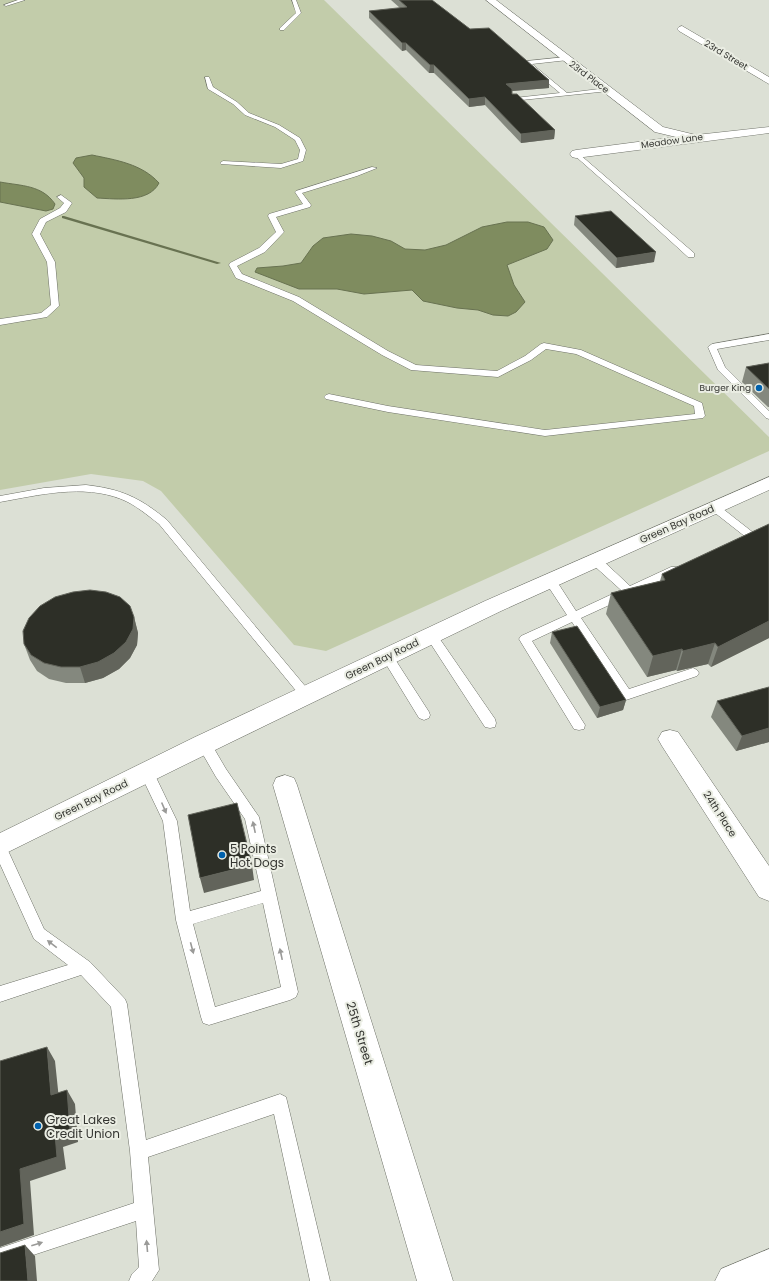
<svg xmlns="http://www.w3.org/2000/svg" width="769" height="1281" font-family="Poppins,sans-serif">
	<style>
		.green { fill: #c2ccaa }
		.water { fill: #7f8c5f; stroke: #687251 }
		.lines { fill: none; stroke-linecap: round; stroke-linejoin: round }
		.stream { fill: #687251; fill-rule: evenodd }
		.service-casing { stroke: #6d7067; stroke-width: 1 }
		.minor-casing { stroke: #6d7067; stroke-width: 1 }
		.secondary-casing { stroke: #6d7067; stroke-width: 1 }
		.service { fill: #fff; fill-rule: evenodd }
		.minor { fill: #fff; fill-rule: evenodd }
		.secondary { fill: #fff; fill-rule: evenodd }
		.wall { fill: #84887e }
		.shaded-wall { fill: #62645b }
		.building { fill: #2d2f27; stroke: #62645b }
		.oneway { fill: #9a9a98 }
		.poi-dot { fill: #0061ad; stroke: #eaede3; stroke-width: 1.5 }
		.labels { text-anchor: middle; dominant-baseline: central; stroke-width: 4; stroke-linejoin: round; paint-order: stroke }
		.far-street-label { font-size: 9px; fill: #343531; stroke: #eaede3 }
		.far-poi-label { font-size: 9px; fill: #343531; stroke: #eaede3; text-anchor: end }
		.street-label { font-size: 10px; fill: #343531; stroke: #eaede3 }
		.near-poi-label { font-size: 12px; fill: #343531; stroke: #eaede3; text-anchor: start }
		.near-street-label { font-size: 12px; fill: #343531; stroke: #eaede3 }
	</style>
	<rect width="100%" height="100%" fill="#dce0d5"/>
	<path class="green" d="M0 0H324L769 437V451L326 651 294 645 161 491 143 481 91 474 0 490Z"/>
	<path class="water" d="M92 155C116 160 142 164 159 183 149 203 117 199 97 198L84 187V178L73 163 76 158Z
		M0 182C22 186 42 185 55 204L53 209 46 211 0 202Z
		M507 222H528L544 227 553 240 547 249 507 265 514 285 525 302 516 312 508 316 493 315 478 310 457 308 423 301 412 290 364 294 337 289H299L255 272 257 268 283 266 301 263 313 246 323 238 351 234 372 236 391 241 405 249 425 250 446 245 482 227Z"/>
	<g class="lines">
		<path class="stream" d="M62 216H64L221 263 217 264 62 218Z"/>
		<g class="service-casing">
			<path id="service" d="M18 0H25L6 6 4 5Z
				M292 0H296L301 13 284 30H280V28L296 13Z
				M566 57 568 58V60L532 64 567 93 607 88 609 89V91L512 101V99L514 98 560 93 524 63 527 61Z
				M205 77H209L213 87 237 102 249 113 279 125 300 138 306 150 303 161 281 168 221 164 220 163 223 161 281 164 298 159 300 150 295 140 275 127 245 115 233 104 208 89Z
				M574 153H578L694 253V257H688L642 215 574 155Z
				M372 167 377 168 357 176 302 193 311 205 310 207 276 217 284 232 265 252 237 266 242 274 299 297 388 351 416 365 497 371 525 356 541 344 544 343 581 350 702 403 705 416 703 418 545 436 388 412 326 399 324 397 326 395 329 394 388 406 545 430 695 414 694 406 576 354 546 349 531 360 498 377 411 370 382 355 293 301 236 278 229 265 230 263 259 248 276 232 268 216 269 214 303 204 295 192 296 191Z
				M61 195 72 203 66 212 46 222 40 234 55 262 59 306 47 317 0 325V319L41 313 51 305 47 262 32 234 40 219 60 208 64 203 57 197Z
				M769 334V340L717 349 725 367 769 411V419L766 418 718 370 708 347 712 344Z
				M86 485C121 489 139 497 167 520L310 692 312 695 310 698 306 700 302 698 159 524C147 515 136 505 121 499 83 484 39 495 0 502V496L44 488Z
				M714 504 718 505 755 534 756 536 755 538H747L710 509 709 507Z
				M595 556 599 557 630 586 671 567H679L681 570 679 573 581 618 629 689 693 668 697 670 699 673 697 676 626 700 622 698 572 622 532 641 585 725 584 729 579 730 574 729 519 639 521 636 567 615 544 580 546 577H554L576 611 621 590 591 563 589 560 591 557Z
				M431 631 435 632 495 719 496 723 495 727 490 728 485 727 425 635 427 632Z
				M387 652 391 653 429 712 430 715 429 718 424 720 419 718 381 656 383 653Z
				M204 739 209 740 226 769 259 817 298 992 296 997 290 1000 209 1025 203 1023 201 1017 176 920 163 821 140 773 142 769 147 768 152 769 177 821 190 911 261 891 245 819 216 777 197 744 199 740ZM263 903 281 987 215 1007 193 924Z
				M0 842 5 844 44 929 90 962 125 999 127 1004 146 1140 280 1094 286 1097 330 1281H310L274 1114 148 1157 159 1270 152 1281H129L132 1274 139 1267 136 1221 0 1266V1248L134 1203 130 1151 111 1007 81 975 0 1002V986L68 965 34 939 0 864Z"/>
		</g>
		<g class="minor-casing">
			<path id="minor" d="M486 0H496L663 127 696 135 769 127V133L576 158 572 157 570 154 572 151 576 150 676 137 655 132Z
				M682 26 769 77V84L679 31 677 29 679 27Z
				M670 730 678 732 769 866V901L759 897 662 746 658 739 662 732Z
				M285 775 294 778 297 785 453 1281H417L273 785 276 778Z
				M769 1249V1281H715L721 1269Z"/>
		</g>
		<g class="secondary-casing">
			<path id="secondary" d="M769 477V490L501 611 213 751 0 856V833L195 737 485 601Z"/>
		</g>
		<use href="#service" class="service"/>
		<use href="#minor" class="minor"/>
		<use href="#secondary" class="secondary"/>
	</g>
	<path class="wall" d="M391 0H432L470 29 549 80V88L512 91V94L555 130 554 139 521 143 485 105 469 107 434 73H429L406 50 402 51 369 18V11L400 8Z
		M575 216 654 262 616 268 574 225Z
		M769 363V407H768L742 382 746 367Z
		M769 524V638L711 667 708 664 677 671 676 670 647 677 606 614 611 593 660 581 662 574Z
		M134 617 138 633 137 645 130 658 119 669 103 678 85 683H66L49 679 37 671 30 660 24 644Z
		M552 632 626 700 623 710 597 718 550 643Z
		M769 687V742L736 751 711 717 717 701Z"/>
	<path class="shaded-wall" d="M402 43H406V50L402 51Z
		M430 65H434V73H429Z
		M549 80V88L512 91 506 84Z
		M485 97V105L469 107V99Z
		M555 130 554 139 521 143V134Z
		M656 252 654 262 616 268 617 258Z
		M134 617 138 633 137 645 130 658 119 669 103 678 85 683 80 667Z
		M769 621V638L711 667 718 647Z
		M715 643 708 664 677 671 683 651Z
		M682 649 676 670 647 677 653 656Z
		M626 700 623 710 597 718 600 707Z
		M769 728V742L736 751 742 736Z
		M252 865 254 880 204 893 200 878Z
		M47 1047 55 1061 60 1109 51 1095Z
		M67 1090 75 1104 78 1142 63 1147 66 1169 30 1181 34 1235 0 1247V1232L20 1169Z
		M25 1245 35 1256 37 1281H28Z"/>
	<path class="building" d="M399 0H432L470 29 489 28 549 80 506 84 512 89V94H517L555 130 521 134 485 97 469 99 434 65H430L406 43H402L369 11 407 7Z
		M611 211 656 252 617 258 575 216Z
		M769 363V389L746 367Z
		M769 524V621L718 647 715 643 683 651 682 649 653 656 611 593 665 580 662 574Z
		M90 590 106 592 120 597 130 606 134 617 133 629 126 642 114 653 98 662 80 667H61L44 663 31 655 24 644 23 631 29 618 40 606 55 597 73 592Z
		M577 626 626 700 600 707 552 632Z
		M769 687V728L742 736 717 701Z
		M237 803 252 865 200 878 188 815Z
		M47 1047 51 1095 67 1090 70 1129 55 1134 57 1157 20 1169 24 1224 0 1232V1061Z
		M25 1245 28 1281H0V1253Z"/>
	<defs><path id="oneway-solid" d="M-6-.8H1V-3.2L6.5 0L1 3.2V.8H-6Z"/></defs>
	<g class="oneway">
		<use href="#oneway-solid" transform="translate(164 808) rotate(67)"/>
		<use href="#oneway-solid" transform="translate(254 827) rotate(-102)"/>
		<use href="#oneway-solid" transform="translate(52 944) rotate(-143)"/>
		<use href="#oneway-solid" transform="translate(192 948) rotate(75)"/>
		<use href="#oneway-solid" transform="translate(281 954) rotate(-102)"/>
		<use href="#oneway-solid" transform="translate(37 1244) rotate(-18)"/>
		<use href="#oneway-solid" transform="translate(147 1246) rotate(-95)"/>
	</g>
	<g class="poi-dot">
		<circle cx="759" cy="388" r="4"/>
		<circle cx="222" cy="855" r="4"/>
		<circle cx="38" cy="1126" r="4"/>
	</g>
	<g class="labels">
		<g class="far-street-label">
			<text transform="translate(726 55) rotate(31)">23rd Street</text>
			<text transform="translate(589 77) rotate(37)">23rd Place</text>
			<text transform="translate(672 141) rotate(-8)">Meadow Lane</text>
		</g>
		<g class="far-poi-label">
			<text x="751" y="388">Burger King</text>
		</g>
		<g class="street-label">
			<text transform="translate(677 524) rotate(-24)">Green Bay Road</text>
			<text transform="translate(382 659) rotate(-26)">Green Bay Road</text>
			<text transform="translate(91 800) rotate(-26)">Green Bay Road</text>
			<text transform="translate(720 814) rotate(57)">24th Place</text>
		</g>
		<g class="near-poi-label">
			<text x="230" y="848">5 Points<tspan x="230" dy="14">Hot Dogs</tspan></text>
			<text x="46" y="1119">Great Lakes<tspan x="46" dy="14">Credit Union</tspan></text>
		</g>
		<g class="near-street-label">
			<text transform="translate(360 1033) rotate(73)">25th Street</text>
		</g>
	</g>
</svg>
